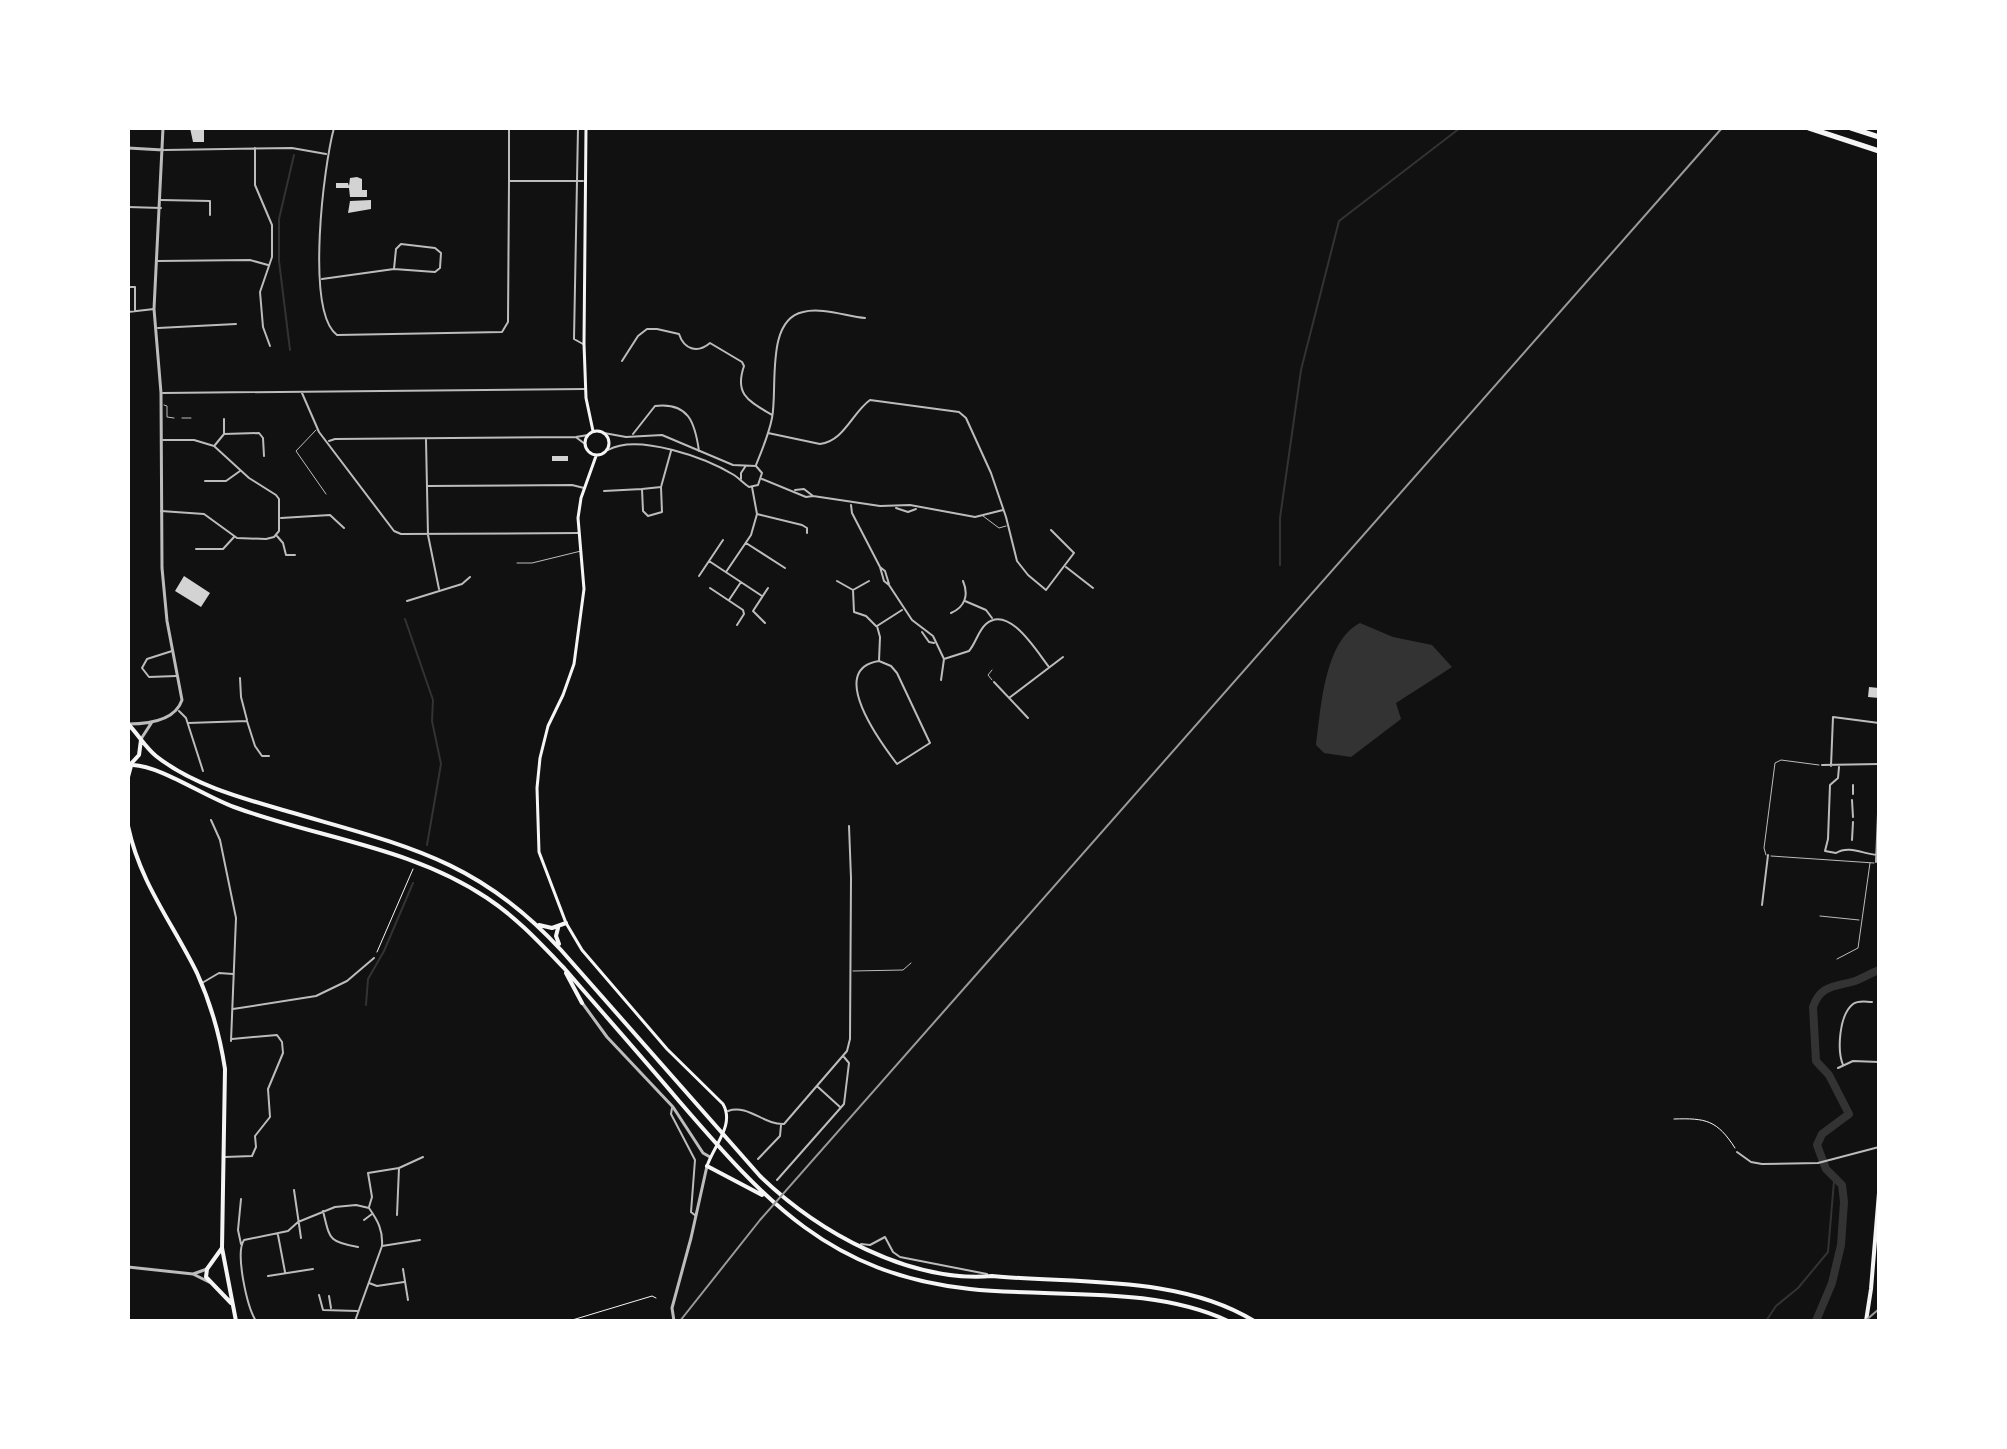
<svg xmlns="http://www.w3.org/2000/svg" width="2007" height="1449" font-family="Karla,sans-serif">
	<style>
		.water { fill: #333 }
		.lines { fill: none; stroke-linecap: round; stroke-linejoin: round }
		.stream { stroke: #333; stroke-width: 2 }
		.river { stroke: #333; stroke-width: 8 }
		.building { fill: #d3d3d3 }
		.path { stroke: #f5f5f5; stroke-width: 1 }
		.service { stroke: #bcbcbc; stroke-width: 1 }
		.minor { stroke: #bcbcbc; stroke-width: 2 }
		.tertiary { stroke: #bcbcbc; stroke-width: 3 }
		.secondary { stroke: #f5f5f5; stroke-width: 3 }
		.primary { stroke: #f5f5f5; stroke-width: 4 }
		.trunk { stroke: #f5f5f5; stroke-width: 4 }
		.motorway { stroke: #f5f5f5; stroke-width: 5 }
		.rail { stroke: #9a9a9a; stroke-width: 2 }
	</style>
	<rect width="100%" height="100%" fill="#111"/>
	<path class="water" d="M1360 623 1393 637 1432 645 1452 667 1396 703 1401 719 1351 757 1324 753 1316 745C1321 709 1324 641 1360 623Z"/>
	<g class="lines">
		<path class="stream" d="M290 350 279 261V219L294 155
			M1280 565V518L1301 370 1339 221 1460 128
			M405 619 433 700 432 721 441 764 427 845
			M366 1005 368 979 384 951 413 883
			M1766 1321 1776 1306 1798 1288 1828 1252 1834 1181 1826 1169"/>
		<path class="river" d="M1816 1321 1832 1283 1841 1245 1844 1202 1842 1185 1826 1169 1817 1145 1822 1134 1849 1114 1829 1075 1816 1061 1813 1007C1821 984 1836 987 1855 981 1863 978 1871 973 1879 970"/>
	</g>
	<path class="building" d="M190 128H204V142H193Z
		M357 177 362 179V190H367V197H350L349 188H336V183H348L349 186 350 178Z
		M371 200V209L348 213 350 201Z
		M552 456H568V461H552Z
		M184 576 210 593 201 607 175 591Z
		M1869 687 1879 688V698L1868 697Z"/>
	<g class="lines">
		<path class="path" d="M377 952 413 869
			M1674 1119C1706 1118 1717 1120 1735 1148
			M569 1321 652 1296 656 1298"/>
		<path class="service" d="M164 405 167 406V417L174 418
			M182 418H191
			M316 430 296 451 326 494
			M983 516 999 528 1006 526
			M517 563H532L581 551
			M992 670 988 675 992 680
			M1766 855 1764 848 1775 763 1781 760 1819 765
			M1771 856 1874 863
			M1820 916 1859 920
			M1837 959 1858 948 1870 863
			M853 971 903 970 911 963"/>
		<path class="minor" d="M334 128C324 164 305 311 337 335L502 332 508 322 509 181
			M509 128V181H583
			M578 128 574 339 583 344
			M255 148V185L272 225V257L260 292 263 327 270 346
			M165 150 292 148 326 154
			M161 200 210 201V215
			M128 207 161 208
			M158 261 250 260 268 265
			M322 279 394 269 396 249 401 244 435 248 441 253 440 268 435 272 394 269
			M128 287H135V310
			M128 312 154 309
			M158 328 236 324
			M622 361 638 336 647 329H657L679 334C684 349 697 354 710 343L742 362 744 366C734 395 749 401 772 415
			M163 393 585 389
			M302 393 319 432 394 531 401 534 579 533
			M224 419V433
			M604 433 626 437 662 435 733 465 756 466 762 473 758 485 749 487C743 483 740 479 734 475 706 458 638 433 608 450
			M768 433 820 444C844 441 852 413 870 400L959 412 966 418 991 473 1006 517 1017 561 1028 575 1046 590 1074 553 1051 530
			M633 434 655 406C689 402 695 423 699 451
			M577 438 585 444
			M426 440 428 535 439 589
			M329 441 335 439 576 437 588 435
			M215 445 224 434 259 433 263 438 264 456
			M756 465C762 450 769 434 772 418 778 389 765 320 803 312 821 307 846 316 865 318
			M741 479V473L745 467
			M762 479 806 497 813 496 880 506 910 505 975 517 1003 510
			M205 481H226L240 471
			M427 486 572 485 584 488
			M661 487 642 489 643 511 648 516 662 512 661 487 671 451
			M795 490 804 489 813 496
			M604 491 642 489
			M851 505 852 513 880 567 885 571 889 584
			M896 508 908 512 916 509
			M161 511 204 514 237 538 266 539 274 537 279 531V499L276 495 249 478 214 446 194 440H163
			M757 514 802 525 807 528V533
			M281 518 330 515 344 528
			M277 536 283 543 286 555H295
			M746 543 785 568
			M196 549H223L234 537
			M709 561 762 596
			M880 567 884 581 889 585 912 620 933 636 944 659 941 680
			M1066 567 1093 588
			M726 572 751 535 757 514 752 487
			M699 576 723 540
			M837 581 853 590 869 581
			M710 588 743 610 744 614 737 625
			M853 590 854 612 866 616 876 626
			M729 600 741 582
			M407 601 462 584 470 577
			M965 601 986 610 992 618
			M951 613C965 607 969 595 963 581
			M765 623 753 611 768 588
			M922 632 929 642 934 643
			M172 651 147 659 142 668 149 677 176 676
			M944 659 969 651C976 643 978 631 986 624 1009 604 1037 652 1049 667
			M879 661 891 666 897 673 930 743 897 764C881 743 826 669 879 661Z
			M879 661 880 637 877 626 902 610
			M240 678 241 697 247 720
			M994 682 1028 718
			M1009 698 1063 657
			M179 711 186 718 203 771
			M1879 721V741
			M188 723 247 721 255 746 262 756H269
			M1822 765 1879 764
			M1831 766 1833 717 1879 723
			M1839 767 1838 778 1830 785 1828 839 1825 851 1836 853C1849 845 1863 854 1877 855
			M1853 794V785
			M1852 800 1853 817
			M211 820 220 840 236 918 231 1041
			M1852 840 1853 822
			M1876 862 1879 789
			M1762 905 1768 855
			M202 983 219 973 233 974
			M233 1009 316 996 347 981 374 958
			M1843 1065C1837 1050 1839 1015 1853 1004 1859 1000 1866 1002 1872 1002
			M1838 1068 1853 1061 1879 1062
			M818 1087 840 1107
			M672 1108 671 1114 695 1160 691 1212 696 1216
			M728 1111C748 1104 764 1125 784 1124L847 1051 850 1039 851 878 849 826
			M1737 1152 1751 1162 1762 1164 1818 1163 1879 1147
			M225 1157 252 1156 256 1147 255 1136 270 1117 268 1089 283 1053 282 1042 277 1035 232 1039
			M758 1159 780 1136 781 1125
			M399 1168 423 1157
			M777 1180 844 1104 849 1063 844 1057
			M294 1190 301 1238
			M369 1207 372 1197 368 1173 399 1168 397 1215
			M323 1211C330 1239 328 1242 358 1247
			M364 1220 372 1214
			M278 1235 285 1272
			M241 1244 238 1230 241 1199
			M861 1244 870 1245 885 1237 893 1252 900 1257 987 1274
			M382 1246 420 1240
			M403 1269 408 1300
			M268 1276 313 1269
			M369 1283 377 1286 404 1282
			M319 1295 323 1310 357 1311
			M329 1296 331 1308
			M256 1321C247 1307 235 1253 244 1240L288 1231 298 1222 335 1207 356 1205 369 1208C378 1221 383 1230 382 1246L355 1321"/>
		<path class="tertiary" d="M128 148 163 150
			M128 724C148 724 175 721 182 700L167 621 162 568 161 393 154 309 163 128
			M141 739 152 722
			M583 1004 607 1037 673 1107 703 1153 710 1157
			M128 1267 193 1274 209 1282
			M193 1274 207 1269
			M674 1321 672 1308 691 1238 707 1166"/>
		<path class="secondary" d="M586 128 584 344 586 398 593 431
			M585 443a12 12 0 1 1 24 0a12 12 0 1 1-24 0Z
			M596 456 581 498 578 518 584 589 574 664 563 695 548 726 540 758 537 788 539 852 566 923 582 950 667 1049 723 1104C735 1125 714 1145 707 1166"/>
		<path class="primary" d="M128 777 131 766
			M128 826C140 883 172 922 197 973 211 1004 220 1036 225 1069L222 1248 236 1321
			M222 1248 207 1269 206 1277 231 1303
			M1866 1321 1871 1289 1879 1193"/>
		<path class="trunk" d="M128 724C138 734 145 747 156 756 194 786 245 799 290 812 403 845 478 859 561 950L760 1176C818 1232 909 1283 992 1276 1076 1284 1180 1275 1254 1321
			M133 765C160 766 204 796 234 807 318 838 411 847 487 898 516 917 540 943 564 968 602 1012 641 1056 679 1101 766 1202 830 1274 970 1289 1053 1298 1151 1285 1228 1321
			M128 767 139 755 141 740
			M539 925 552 928 566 923
			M558 928 556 936 559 944
			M566 973 582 1003
			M707 1166 762 1195"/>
		<path class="motorway" d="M1809 128 1879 151
			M1851 128 1879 137"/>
		<path class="rail" d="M680 1321 760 1220 1722 128
			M1865 1321 1879 1309"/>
	</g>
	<rect width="2007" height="1449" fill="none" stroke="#ffffff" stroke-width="260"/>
</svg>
